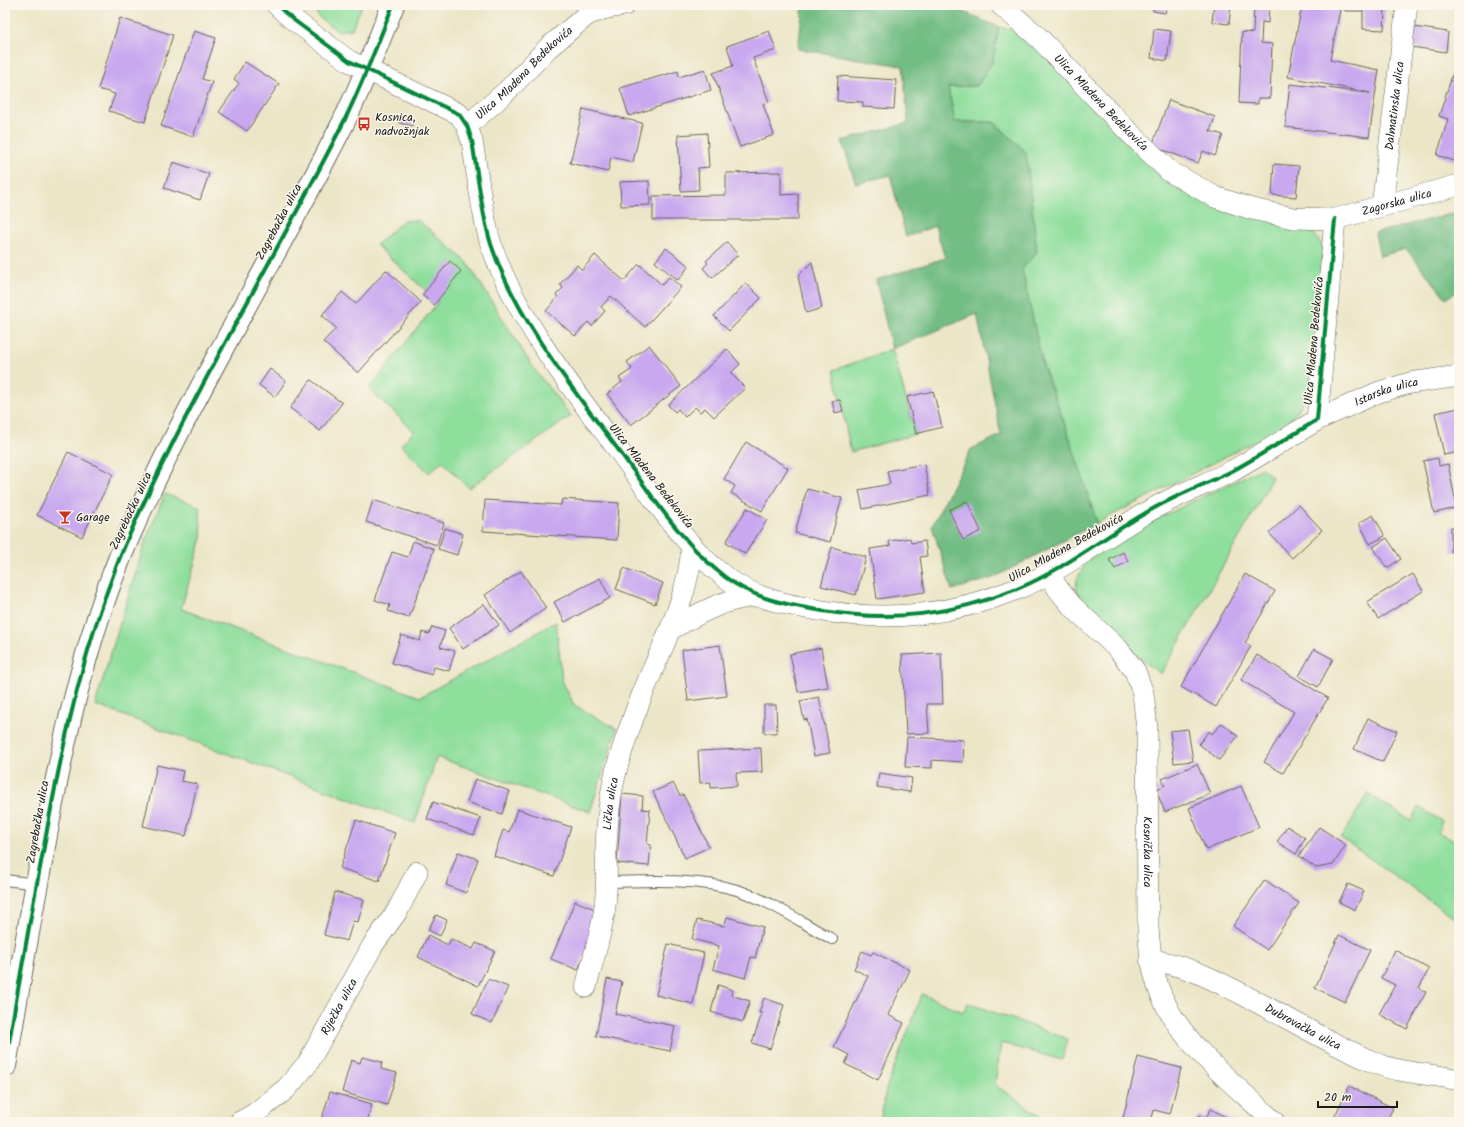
<svg xmlns="http://www.w3.org/2000/svg" width="1464" height="1127" font-family="Kalam,sans-serif">
	<style>
		.green { fill: #8ede9c; stroke: #557d5c }
		.forest { fill: #72bd84; stroke: #476c50 }
		.building { fill: #c9a8ef }
		.lines { fill: none; stroke-linecap: round; stroke-linejoin: round }
		.service-casing { stroke: #656358; stroke-width: 12 }
		.minor-casing { stroke: #656358; stroke-width: 22 }
		.tertiary-casing { stroke: #656358; stroke-width: 24 }
		.service { stroke: #fff; stroke-width: 10 }
		.minor { stroke: #fff; stroke-width: 21 }
		.tertiary { stroke: #fff; stroke-width: 22 }
		.cycleway-casing { stroke: #fbf7ec; stroke-width: 6 }
		.cycleway { stroke: #00873e; stroke-width: 4 }
		.labels { text-anchor: middle; dominant-baseline: central; stroke-width: 3; stroke-linejoin: round; paint-order: stroke }
		.street-label { font-size: 12px; fill: #1c1c1c; stroke: #fbf7ec }
		.poi-label { font-size: 12px; fill: #1c1c1c; stroke: #fbf7ec; text-anchor: start }
	</style>
	<rect width="100%" height="100%" fill="#fbf7ec"/>
	<filter id="ink" filterUnits="userSpaceOnUse"><feTurbulence type="fractalNoise" baseFrequency=".025" numOctaves="2"/><feDisplacementMap in="SourceGraphic" scale="8" xChannelSelector="R" yChannelSelector="G"/><feConvolveMatrix kernelMatrix="1 2 1 2 8 2 1 2 1" color-interpolation-filters="sRGB"/></filter>
	<filter id="wash" filterUnits="userSpaceOnUse"><feTurbulence type="fractalNoise" baseFrequency=".012" numOctaves="4" result="noise"/><feDisplacementMap in="SourceGraphic" scale="16" xChannelSelector="R" yChannelSelector="G"/><feGaussianBlur stdDeviation="0.9" result="paint"/><feColorMatrix in="noise" values="0 0 0 0 0 0 0 0 0 0 0 0 0 0 0 0 0 1.4 0 .05"/><feComposite in="paint" operator="in"/></filter>
	<g filter="url(#wash)">
		<rect width="100%" height="100%" fill="#ece6c8"/>
		<path class="green" d="M309 5H362L352 29 338 31 321 19Z
			M999 27 1021 31 1126 142 1171 184 1199 200 1304 227 1314 234 1323 246 1313 385 1296 413 1281 427 1244 447 1097 523 1067 430 1043 366 1022 269 1037 252 1026 152 994 122H955L948 87 977 86 993 61Z
			M418 220 467 262 534 369 571 416 469 488 442 461 429 473 401 445 414 431 369 389 438 302 376 245 403 221Z
			M892 349 916 434 851 452 834 370Z
			M1262 468 1272 477 1258 505 1161 674C1137 657 1085 614 1076 588L1077 579 1087 561 1132 531Z
			M165 494 199 506 202 538 181 609 420 697 556 622 562 680 574 705 617 729 590 812 437 757 415 823 95 705 145 542Z
			M1368 794 1411 821 1418 807 1442 821 1438 832 1459 844V921L1341 838Z
			M922 994 963 1012 968 1003 1068 1039 1062 1060 1001 1043 995 1085 1042 1117 1045 1122H880L886 1089Z"/>
		<path class="forest" d="M803 5H947L999 27 993 61 977 86 948 87 955 122H994L1026 152 1037 252 1022 269 1043 366 1067 430 1097 523 993 578 952 590 932 526 971 449 1001 435 977 314 892 349 876 280 945 258 935 226 906 237 890 175 856 184 842 141 908 123 903 66 798 49Z
			M1459 212V291L1446 298 1406 249 1380 256 1375 233Z"/>
		<g id="blocks">
			<path class="building" d="M1154 5H1167L1165 13 1153 11Z
				M1214 5H1231L1229 24 1212 22Z
				M1254 5H1269L1268 23 1262 22 1261 43 1272 44 1270 98H1258V104L1239 103 1242 32 1253 33Z
				M1302 5H1341L1330 60 1379 70 1369 137 1285 127 1290 84 1370 93 1288 77Z
				M1345 5H1385L1384 30 1363 29V11H1345Z
				M120 18 173 35 145 122 109 111 115 94 98 89Z
				M1414 27 1448 32 1446 52 1411 47Z
				M1154 29 1171 31 1167 61 1151 58Z
				M194 31 216 38 202 79 212 82 193 137 161 126Z
				M769 31 776 50 753 58 769 102 763 104 774 135 740 147 713 73 733 66 727 46Z
				M1459 54V145L1454 161 1437 155 1448 119 1439 116Z
				M245 62 279 84 247 131 219 112 239 83 234 79Z
				M705 69 711 90 629 116 620 88 678 71 679 77Z
				M838 76 896 80 894 109 863 107V102L837 101Z
				M1169 100 1215 117 1210 131 1223 135 1215 156 1203 151 1198 163 1152 146Z
				M583 109 642 123 633 162 611 157 608 172 570 163Z
				M400 117 413 119 412 126 399 123Z
				M707 133 709 167 698 168 699 190 681 191 678 135Z
				M173 162 209 174 200 200 164 188Z
				M1274 164 1299 166 1296 197 1272 195Z
				M781 172V195L798 194V220H653V196L726 195V173Z
				M649 181 650 205 621 206 620 182Z
				M727 242 738 255 712 278 703 268 708 263 706 261Z
				M666 248 689 266 678 280 655 262Z
				M595 255 624 281 639 264 662 285 669 277 681 287 645 327 611 296 601 307 605 311 592 326 588 322 575 336 546 311 558 297 556 295 563 288 560 284 577 265 582 270Z
				M450 261 461 271 434 305 422 295Z
				M812 262 822 308 806 313 798 276Z
				M386 270 421 302 358 373 323 342 336 328 322 315 342 292 356 304Z
				M746 283 761 298 729 331 714 316Z
				M649 345 681 386 631 425 607 394 622 382 619 378 632 369 627 362Z
				M727 349 740 364 731 373 745 388 714 417 705 408 700 412 695 407 685 417 678 409 675 412 668 405Z
				M270 369 286 381 275 397 259 385Z
				M311 380 342 403 320 431 290 408Z
				M933 391 942 427 916 434 907 397Z
				M840 400 843 411 835 413 832 401Z
				M1459 408V452L1444 455 1435 413Z
				M746 442 788 468 762 511 731 493 735 486 724 479Z
				M68 452 113 474 82 537 37 515Z
				M1438 458 1439 466 1448 464 1457 508 1434 513 1423 461Z
				M924 464 930 495 863 509 859 490 890 484 887 471Z
				M807 489 842 498 830 542 795 533Z
				M562 499 619 503 617 540 483 531 485 500 561 505Z
				M373 500 444 523 437 545 366 522Z
				M967 501 981 531 963 540 949 510Z
				M1299 505 1322 530 1292 558 1269 533Z
				M747 508 767 520 745 554 726 542Z
				M1373 515 1385 536 1370 544 1359 523Z
				M1451 527H1459V552H1451Z
				M445 528 463 534 457 555 438 549Z
				M910 538 911 543 925 541 927 556 920 557 925 592 877 599 870 549 890 546 889 541Z
				M1387 538 1401 559 1387 568 1373 547Z
				M413 541 434 549 409 618 388 611 390 605 375 600 392 552 408 557Z
				M832 547 866 557 856 595 821 586Z
				M1123 552 1128 561 1115 569 1109 560Z
				M624 568 663 583 655 604 616 589Z
				M521 571 546 608 510 633 485 595Z
				M1245 574 1275 591 1245 643 1251 646 1216 707 1181 687Z
				M1413 574 1423 591 1378 619 1367 602Z
				M600 578 610 598 565 622 554 602Z
				M484 604 499 625 463 649 449 628Z
				M432 627 445 631 440 647 455 651 449 671 434 667 432 675 392 663 401 635 420 641 422 632 429 634Z
				M720 645 727 696 688 701 682 650Z
				M821 648 828 687 798 692 790 654Z
				M1314 649 1333 659 1318 687 1299 676Z
				M941 653 943 704H927L929 733 906 734 902 655Z
				M1257 655 1328 698 1283 773 1264 762 1294 712 1241 680Z
				M819 697 830 753 814 756 807 719 804 720 800 701Z
				M764 705H776L777 733H764Z
				M1368 718 1397 731 1383 762 1354 749Z
				M1222 723 1238 736 1219 760 1199 744 1209 731 1212 734Z
				M1188 729 1193 761 1174 763 1170 731Z
				M907 737 964 740 963 762 932 760V768L905 767Z
				M761 748 762 772 736 773 737 786 711 788V782L700 783 698 751Z
				M1197 764 1210 794 1165 812 1156 790 1165 785 1162 779Z
				M157 765 183 771 181 781 197 784 186 836 143 826Z
				M879 773 912 778 910 792 877 787Z
				M475 779 510 791 502 814 467 802Z
				M673 783 680 796 683 794 709 847 685 858 653 792Z
				M1241 786 1259 827 1206 850 1189 808Z
				M622 794 643 796 642 809 650 810 647 844 651 845 649 866 617 863Z
				M433 802 481 818 474 835 427 819Z
				M517 809 571 827 554 876 494 856 503 830 509 832Z
				M356 820 395 833 379 881 340 868Z
				M1287 826 1305 838 1296 854 1277 842Z
				M1319 827 1346 845 1333 865 1316 868 1299 856Z
				M458 852 478 859 466 893 446 885Z
				M1265 880 1299 903 1267 950 1233 926Z
				M1348 884 1364 891 1355 910 1339 902Z
				M335 892 364 900 358 922 353 921 347 941 324 935Z
				M575 901 602 912 578 970 551 959Z
				M436 915 447 920 440 936 428 930Z
				M727 917 763 927 755 958 751 957 745 978 713 969 719 946 692 939 697 920 724 926Z
				M428 935 448 945 451 939 473 949 476 943 495 951 478 986 418 957Z
				M1339 935 1370 950 1345 1002 1315 988Z
				M668 944 704 953 693 1004 656 995Z
				M1395 950 1429 969 1419 988 1426 992 1407 1029 1379 1014 1395 985 1381 978Z
				M862 951 871 955 873 952 910 970 888 1015 904 1023 878 1080 845 1064 849 1055 834 1047 868 976 854 969Z
				M488 979 508 987 492 1023 472 1014Z
				M607 979 622 982 615 1014 675 1026 670 1051 596 1036Z
				M718 985 733 990 731 995 750 1001 743 1022 711 1012Z
				M764 998 784 1005 770 1049 752 1043 762 1013H759Z
				M362 1057 382 1062 381 1069 397 1073 387 1105 342 1092 351 1060 360 1063Z
				M1138 1057 1181 1068 1170 1114 1154 1110 1151 1122H1122Z
				M1349 1086 1393 1108 1386 1122H1342L1334 1118Z
				M330 1092 372 1104 367 1122H321Z
				M1211 1109 1235 1122H1195L1199 1115 1205 1119Z"/>
		</g>
	</g>
	<g filter="url(#ink)">
		<use href="#blocks" fill-opacity="0" stroke="#656358" stroke-width="1"/>
		<g class="lines">
			<g class="service-casing">
				<path id="service" d="M5 880 37 884
					M607 882C648 881 698 878 737 890 770 901 801 922 832 939"/>
			</g>
			<g class="minor-casing">
				<g id="minor">
					<path d="M277 5 291 18 349 61 459 114 467 126 472 141C478 175 481 212 491 244 515 317 574 391 620 452 650 493 684 546 725 577 754 599 788 605 823 611 892 622 952 615 1017 589 1066 569 1111 531 1158 506 1182 493 1208 483 1232 471 1261 455 1289 437 1317 420L1335 219"/>
					<path id="s1" d="M1001 5 1038 37 1125 128 1169 171 1215 197 1252 209 1293 218 1335 219 1459 185"/>
					<path id="s2" d="M467 126 507 91 548 48 587 15 603 9 625 5"/>
					<path id="s3" d="M1382 206 1407 5"/>
					<path id="s4" d="M1317 420 1379 392 1410 383 1459 376"/>
					<path id="s5" d="M1048 572 1058 589 1072 606 1119 650 1135 671 1143 693 1147 729 1148 928C1150 954 1153 981 1166 1005 1187 1048 1239 1088 1274 1122"/>
					<path d="M671 629C700 613 725 598 758 596"/>
					<path id="s6" d="M1150 959C1169 963 1188 968 1205 976 1263 1002 1315 1037 1373 1062 1400 1074 1430 1073 1459 1080"/>
					<path id="s7" d="M586 987C592 963 600 938 604 913 608 891 606 869 606 846 607 822 610 795 616 771 626 734 641 696 657 660 673 624 690 585 692 545"/>
					<path id="s8" d="M240 1122 253 1115 286 1089 308 1063 373 945 398 910 417 872"/>
				</g>
			</g>
			<g class="tertiary-casing">
				<path id="tertiary" d="M5 1066C17 995 29 923 43 852 62 745 85 638 128 538 189 398 270 267 339 131 360 91 376 47 393 5"/>
			</g>
			<use href="#service" class="service"/>
			<use href="#minor" class="minor"/>
			<use href="#tertiary" class="tertiary"/>
			<g class="cycleway-casing">
				<path id="cycleway" d="M277 5 291 18 349 61 459 114 467 126 472 141C478 175 481 212 491 244 515 317 574 391 620 452 650 493 684 546 725 577 754 599 788 605 823 611 892 622 952 615 1017 589 1066 569 1111 531 1158 506 1182 493 1208 483 1232 471 1261 455 1289 437 1317 420L1335 219
					M5 1066C17 995 29 923 43 852 62 745 85 638 128 538 189 398 270 267 339 131 360 91 376 47 393 5"/>
			</g>
			<use href="#cycleway" class="cycleway"/>
		</g>
	</g>
	<defs>
		<g id="bus-bare" transform="scale(1.08)"><path d="M-5-6H5V4H4V6H2V4H-2V6H-4V4H-5ZM-3.5-4V0h7V-4ZM-3.5 1.2v1.5H-2V1.2ZM2 1.2v1.5H3.5V1.2Z" fill="#c8321e" stroke="#fbf7ec" stroke-width="2.5" paint-order="stroke"/></g>
		<g id="bar-bare" transform="scale(1.08)"><path d="M-6-5H6L.8 .8V4.5H3.5V6h-7V4.5H-.8V.8Z" fill="#c8321e" stroke="#fbf7ec" stroke-width="2.5" paint-order="stroke"/></g>
	</defs>
	<g fill-rule="evenodd">
		<use href="#bus-bare" x="364" y="124"/>
		<use href="#bar-bare" x="65" y="517"/>
	</g>
	<g class="labels">
		<g class="street-label">
			<text stroke="none"><textPath href="#s2" startOffset="78">Ulica Mladena Bedekovića</textPath></text>
			<text stroke="none"><textPath href="#s1" startOffset="140">Ulica Mladena Bedekovića</textPath></text>
			<text stroke="none"><textPath href="#s3" startOffset="101">Dalmatinska ulica</textPath></text>
			<text stroke="none"><textPath href="#s1" startOffset="476">Zagorska ulica</textPath></text>
			<text transform="translate(279 222) rotate(-62)">Zagrebačka ulica</text>
			<text transform="translate(1314 341) rotate(-85)">Ulica Mladena Bedekovića</text>
			<text stroke="none"><textPath href="#s4" startOffset="75">Istarska ulica</textPath></text>
			<text transform="translate(651 476) rotate(52)">Ulica Mladena Bedekovića</text>
			<text transform="translate(131 511) rotate(-65)">Zagrebačka ulica</text>
			<text transform="translate(1066 548) rotate(-29)">Ulica Mladena Bedekovića</text>
			<text stroke="none"><textPath href="#s7" startOffset="186">Lička ulica</textPath></text>
			<text transform="translate(38 822) rotate(-80)">Zagrebačka ulica</text>
			<text stroke="none"><textPath href="#s5" startOffset="315">Kosnička ulica</textPath></text>
			<text stroke="none"><textPath href="#s8" startOffset="155">Riječka ulica</textPath></text>
			<text stroke="none"><textPath href="#s6" startOffset="168">Dubrovačka ulica</textPath></text>
		</g>
		<g class="poi-label">
			<text x="375" y="117">Kosnica,<tspan x="375" dy="14">nadvožnjak</tspan></text>
			<text x="76" y="517">Garage</text>
		</g>
	</g>
	<rect width="1464" height="1127" fill="none" stroke="#fbf7ec" stroke-width="20"/>
	<path d="M1318 1101v6h79v-6" fill="none" stroke="#1c1c1c" stroke-width="2"/>
	<text x="1324" y="1101" font-size="12" fill="#1c1c1c" stroke="#fbf7ec" stroke-width="3" paint-order="stroke">20 m</text>
</svg>
